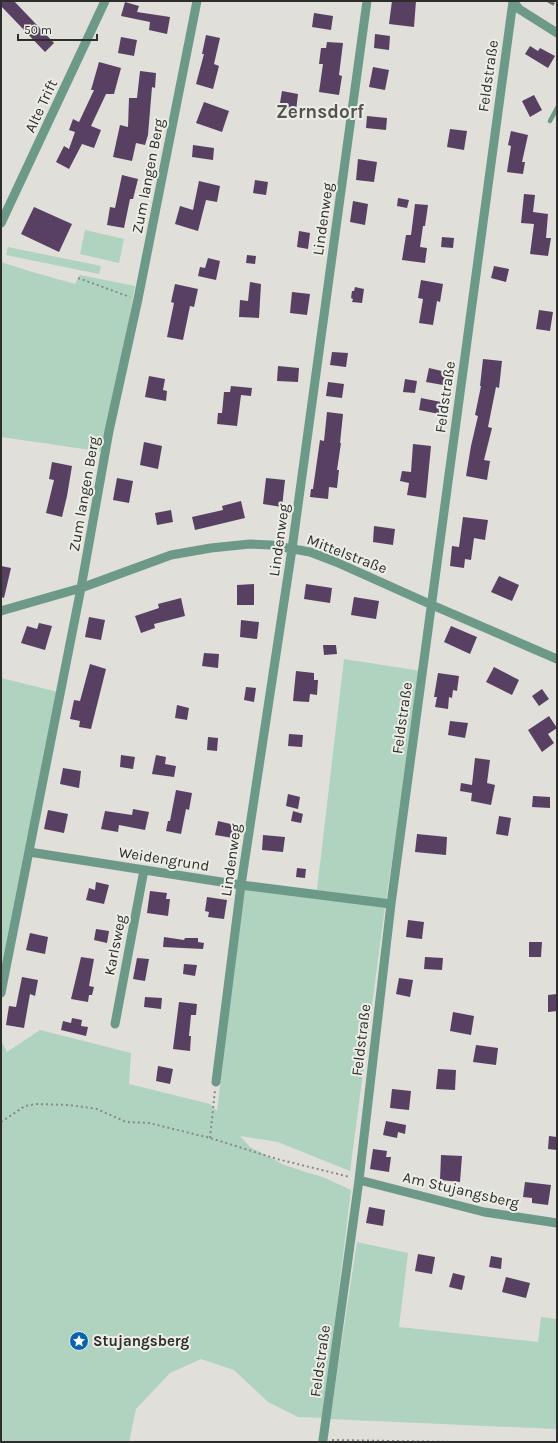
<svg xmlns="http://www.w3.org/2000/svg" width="558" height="1443" font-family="Karla,sans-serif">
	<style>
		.green { fill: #afd3be }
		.building { fill: #584062 }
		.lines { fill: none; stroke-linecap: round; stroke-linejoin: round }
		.path { stroke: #8a8986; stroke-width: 2; stroke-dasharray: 2 3; stroke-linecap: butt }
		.service { stroke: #6d9988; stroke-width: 4.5 }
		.minor { stroke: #6d9988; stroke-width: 9 }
		.rail { stroke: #73726f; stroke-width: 3; stroke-dasharray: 7 7; stroke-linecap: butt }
		.labels { text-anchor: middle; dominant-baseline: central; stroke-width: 4; stroke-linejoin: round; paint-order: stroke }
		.street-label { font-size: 15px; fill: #2d2d2b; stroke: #edede7 }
		.poi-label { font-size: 15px; font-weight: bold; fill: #2d2d2b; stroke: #edede7; text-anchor: start }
		.district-label { font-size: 19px; font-weight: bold; fill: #54534e; stroke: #edede7 }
	</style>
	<rect width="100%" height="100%" fill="#e0dfda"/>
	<path class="green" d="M85 230 124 239 119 263 80 254Z
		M8 247 101 266 99 274 6 255Z
		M1 262 29 271 75 284 80 275 135 286 105 452 1 437Z
		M344 659 421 671 386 900 317 890Z
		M1 678 58 692 1 993Z
		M244 889 385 907 350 1171 278 1142 240 1136 250 1147 284 1165 325 1178 351 1190 323 1418 298 1417 268 1402 234 1370 201 1359 170 1373 136 1409 129 1442H1V1040L7 1052 40 1030 131 1053 129 1084 210 1104 217 1111Z
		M357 1242 408 1253 399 1327 538 1342 541 1317 557 1319V1429L330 1419Z"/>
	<path class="building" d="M1 1H14L54 43 45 52 1 6Z
		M392 1H416L414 27 389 24Z
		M125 2 139 6 137 12 170 17 167 34 149 30 150 22 121 16Z
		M314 13 333 16 331 30 312 27Z
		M375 34 390 36 389 50 374 48Z
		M206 35 220 38 214 64 219 66 213 89 196 84 204 54H202Z
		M121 37 137 40 134 56 118 53Z
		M327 42 343 43 339 75 342 76 339 95 319 92 323 64H319L321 48H326Z
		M530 46 538 51 540 48 555 56 548 68 525 54Z
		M99 62 121 68 114 94H106L91 126 101 130 94 148 82 144 69 169 56 162 64 146 69 149 75 132 69 130 73 119 79 122 94 90H91Z
		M373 67 389 70 385 90 369 87Z
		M140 71 156 73 155 88 152 87 148 135 145 145 136 143 132 161 113 157 120 125 128 127 129 98H137Z
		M282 91 298 94 296 111 279 109Z
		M534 95 542 110 530 117 522 101Z
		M204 102 229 111 222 132 196 123Z
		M367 116 387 118 386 130 366 128Z
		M450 129 467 131 464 150 447 147Z
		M511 131 528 135 522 162H525L523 174 507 172 511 146 508 145Z
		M193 145 214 148 213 160 192 157Z
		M358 159 377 162 374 182 356 180Z
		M122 175 138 179 133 199H130L124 228 107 225 110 207 115 208Z
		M255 180 268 182 266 195 253 193Z
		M199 181 220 186 217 202 206 200 198 231 175 224 180 206 193 210Z
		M524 194 535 195 533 212 548 214 546 238H551L548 256 530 254 534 224 521 223Z
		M398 198 409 200 407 208 397 206Z
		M353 201 368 204 365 225 350 222Z
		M415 204 428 205 425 226H423L420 247 427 248 425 263 402 260 406 235H411Z
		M34 207 72 224 59 252 21 234Z
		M299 231 310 233 308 249 297 247Z
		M442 237 454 238 453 248 441 247Z
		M247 255 256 256 255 264 246 263Z
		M208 258 220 261 216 280 198 276 200 267 205 268Z
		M494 266 509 269 506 282 491 278Z
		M421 280 443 284 440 302 437 301 433 325 419 323 423 299 418 298Z
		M250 282 261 284 259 318 239 317 240 300 248 301Z
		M175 284 198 289 194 307 190 306 183 340 167 337 174 303 171 302Z
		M355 287 364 289 362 303 352 302 353 299 351 298 352 291H354Z
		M292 292 310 294 307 315 290 313Z
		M539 310 553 312 550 331 536 329Z
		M332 352 348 353 346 367 330 365Z
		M483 359 502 361 499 388 496 387 488 427 492 428 484 460 490 461 487 480 466 476 471 446 478 416 475 415 481 386H480Z
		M278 366 299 368 298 382 277 381Z
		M429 368 446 372 443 385 426 382Z
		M149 376 165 379 163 390 167 391 166 401 145 397Z
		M405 379 417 381 415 393 403 392Z
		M328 382 344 384 342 398 326 396Z
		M231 386 252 388 251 396 241 395 237 426 217 424 218 413H222L224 392H230Z
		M421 398 441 402 439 414 419 410Z
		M327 412 343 414 340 443H341L337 470H339L337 488 329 487 328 499 310 497 311 489H313L320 440 324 441Z
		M144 442 162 446 158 469 140 465Z
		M413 444 431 446 426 498 407 495 409 483 400 481 402 471 411 472Z
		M52 462 72 466 67 496 62 517 46 513 54 480 49 479Z
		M117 478 133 481 129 503 113 500Z
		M266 478 285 480 282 507 263 504Z
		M241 501 245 518 195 530 192 517 223 510 222 506Z
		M171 510 173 522 157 525 155 513Z
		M463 517 488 520 485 540 474 538 471 560 465 559 464 568 450 566 452 546 459 547Z
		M374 526 395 529 393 545 373 542Z
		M1 566 11 568 4 598 1 597Z
		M499 576 519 585 512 601 491 592Z
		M254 584V605H237V585Z
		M306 584 332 588 330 603 304 599Z
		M354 597 379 601 376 619 351 615Z
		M181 598 185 616 154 624 155 628 141 633 135 616 159 608 158 604Z
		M89 617 105 620 101 640 85 637Z
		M241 620 259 622 257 639 240 637Z
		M39 623 52 626 45 650 21 643 27 626 37 629Z
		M451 626 477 637 470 654 444 642Z
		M323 645H336L337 654 324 655Z
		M204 653 219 654 218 668 202 666Z
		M90 664 106 669 91 729 79 727 80 721 70 719 74 700 80 701Z
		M494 667 519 680 512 695 486 682Z
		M296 671 314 673V680H318L317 695 310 694 309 702 293 701Z
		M438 673 459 676 457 691 453 690 452 698 449 697 448 709 435 707 437 697H434Z
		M246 687 256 688 254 702 244 700Z
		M542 689 549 699 539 706 532 696Z
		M177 705 189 708 187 720 175 718Z
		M549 716 557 728 548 734 554 743 542 752 528 730Z
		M450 721 468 723 465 738 448 735Z
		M289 734 303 735 302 747 288 746Z
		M208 737 218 738 217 751 207 750Z
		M121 755 135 757 133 769 120 767Z
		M156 755 166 757 165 764 176 766 174 777 152 774Z
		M475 758 490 760 487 783 495 785 491 805 471 801 472 793 460 791 461 783 472 785Z
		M63 768 81 771 79 788 60 784Z
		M176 790 192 793 189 810 186 809 181 834 166 831 168 821H170Z
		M288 794 300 797 298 809 286 806Z
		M533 796 550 797V808L532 807Z
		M133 809 149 812 145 830 119 825 118 832 101 829 105 811 132 815Z
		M48 810 68 814 64 833 44 829Z
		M293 811 303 814 301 823 291 821Z
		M499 816 511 818 508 836 496 834Z
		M218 821 235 825 233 838 215 835Z
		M417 834 447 837 446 855 415 852Z
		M263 835 285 837 283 852 262 850Z
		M297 868 306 869 305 878 296 877Z
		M96 882 109 885 104 904 86 900 89 888 95 890Z
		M150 891 167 893 166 899H170L168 916 147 913Z
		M207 897 227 900 224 919 208 917 209 912 205 911Z
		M408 920 424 922 422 939 406 937Z
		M96 929 109 931 107 943 94 940Z
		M30 933 48 937 45 954 26 950Z
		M164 937 184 940 185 938H198V942L204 943 203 949 163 947Z
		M529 942H542L541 957H529Z
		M81 957 94 959 89 986 94 987 92 995H89L88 1002 71 999Z
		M425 957 443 958 442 970 424 969Z
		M137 958 149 959 145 981 133 979Z
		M184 964 197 965 195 976 183 974Z
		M22 977 38 980 35 996 30 994 24 1028 6 1025 9 1006 16 1007Z
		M399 978 413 980 410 997 396 994Z
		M557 994V1011L548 1012V995Z
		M145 997 162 998 161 1009 144 1007Z
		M179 1002 197 1004 196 1015H191L189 1036H191L190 1051 173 1049Z
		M453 1012 474 1016 471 1035 450 1031Z
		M72 1018 82 1020 81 1026 88 1027 86 1036 61 1030 63 1021 71 1023Z
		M476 1045 498 1048 496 1065 473 1062Z
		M158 1066 173 1069 170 1084 156 1081Z
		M438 1069 456 1070 455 1090 436 1089Z
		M392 1089 411 1091 409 1110 390 1108Z
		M386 1121 406 1125 405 1134 398 1132 397 1138 383 1135Z
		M549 1136 557 1137V1150L548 1149Z
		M373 1149 387 1151 386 1157H391L389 1172 370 1169Z
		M441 1155 462 1156 460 1182 440 1180Z
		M525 1182 551 1185 548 1205 532 1203V1198L523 1197Z
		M369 1207 385 1210 383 1226 366 1223Z
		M418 1254 435 1257 432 1274 415 1271Z
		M491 1256 502 1258 501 1269 489 1267Z
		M453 1273 465 1276 462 1290 449 1287Z
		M506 1277 530 1283 526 1298 502 1292Z"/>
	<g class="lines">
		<path class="path" d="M78 278 130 297
			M1 1122 25 1106 36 1104 70 1105 97 1109 126 1122 149 1123 210 1138 277 1159 350 1177
			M210 1138 215 1090
			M332 1440 455 1442"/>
		<path class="service" d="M550 121 557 108"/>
		<path class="minor" d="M513 1 519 9 557 33
			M1 223 105 1
			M1 611 81 588 171 555 211 548 250 544 271 545 310 552 336 562 432 605 557 659
			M29 852 241 885 391 904
			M1 993 81 588 109 431 138 299 197 1
			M115 1024 144 870
			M216 1082 241 885 292 549 367 1
			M359 1180 484 1212 557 1223
			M323 1440 359 1180 391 904 513 1"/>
		<path class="rail" d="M548 1 557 6"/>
	</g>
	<defs>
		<g id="sight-disc" transform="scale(1)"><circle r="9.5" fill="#0664b1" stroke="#edede7"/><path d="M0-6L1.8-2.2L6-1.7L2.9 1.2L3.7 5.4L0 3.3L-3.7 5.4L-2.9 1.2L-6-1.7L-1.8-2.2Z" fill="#fff"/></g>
	</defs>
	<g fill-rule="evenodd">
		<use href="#sight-disc" x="79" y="1341"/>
	</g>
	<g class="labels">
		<g class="street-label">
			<text transform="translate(488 76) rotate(-82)">Feldstraße</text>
			<text transform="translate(41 106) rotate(-65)">Alte Trift</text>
			<text transform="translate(148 176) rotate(-79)">Zum langen Berg</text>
			<text transform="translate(323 219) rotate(-82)">Lindenweg</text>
			<text transform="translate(445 397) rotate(-82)">Feldstraße</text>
			<text transform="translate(84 494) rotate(-80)">Zum langen Berg</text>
			<text transform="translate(279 540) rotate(-82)">Lindenweg</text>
			<text transform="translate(347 554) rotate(21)">Mittelstraße</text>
			<text transform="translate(402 718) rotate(-82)">Feldstraße</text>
			<text transform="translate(164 859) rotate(9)">Weidengrund</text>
			<text transform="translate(231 860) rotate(-82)">Lindenweg</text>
			<text transform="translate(115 945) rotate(-79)">Karlsweg</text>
			<text transform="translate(361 1040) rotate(-83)">Feldstraße</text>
			<text transform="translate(461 1190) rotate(13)">Am Stujangsberg</text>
			<text transform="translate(320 1361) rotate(-82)">Feldstraße</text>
		</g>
		<g class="poi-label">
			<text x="93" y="1341">Stujangsberg</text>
		</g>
		<g class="district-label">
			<text x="320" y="112">Zernsdorf</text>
		</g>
	</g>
	<rect width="558" height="1443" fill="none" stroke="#2d2d2b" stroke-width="4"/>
	<path d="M18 34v6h79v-6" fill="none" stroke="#2d2d2b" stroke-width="2"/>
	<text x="24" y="34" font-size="12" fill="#2d2d2b" stroke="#edede7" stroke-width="3" paint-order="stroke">50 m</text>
</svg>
